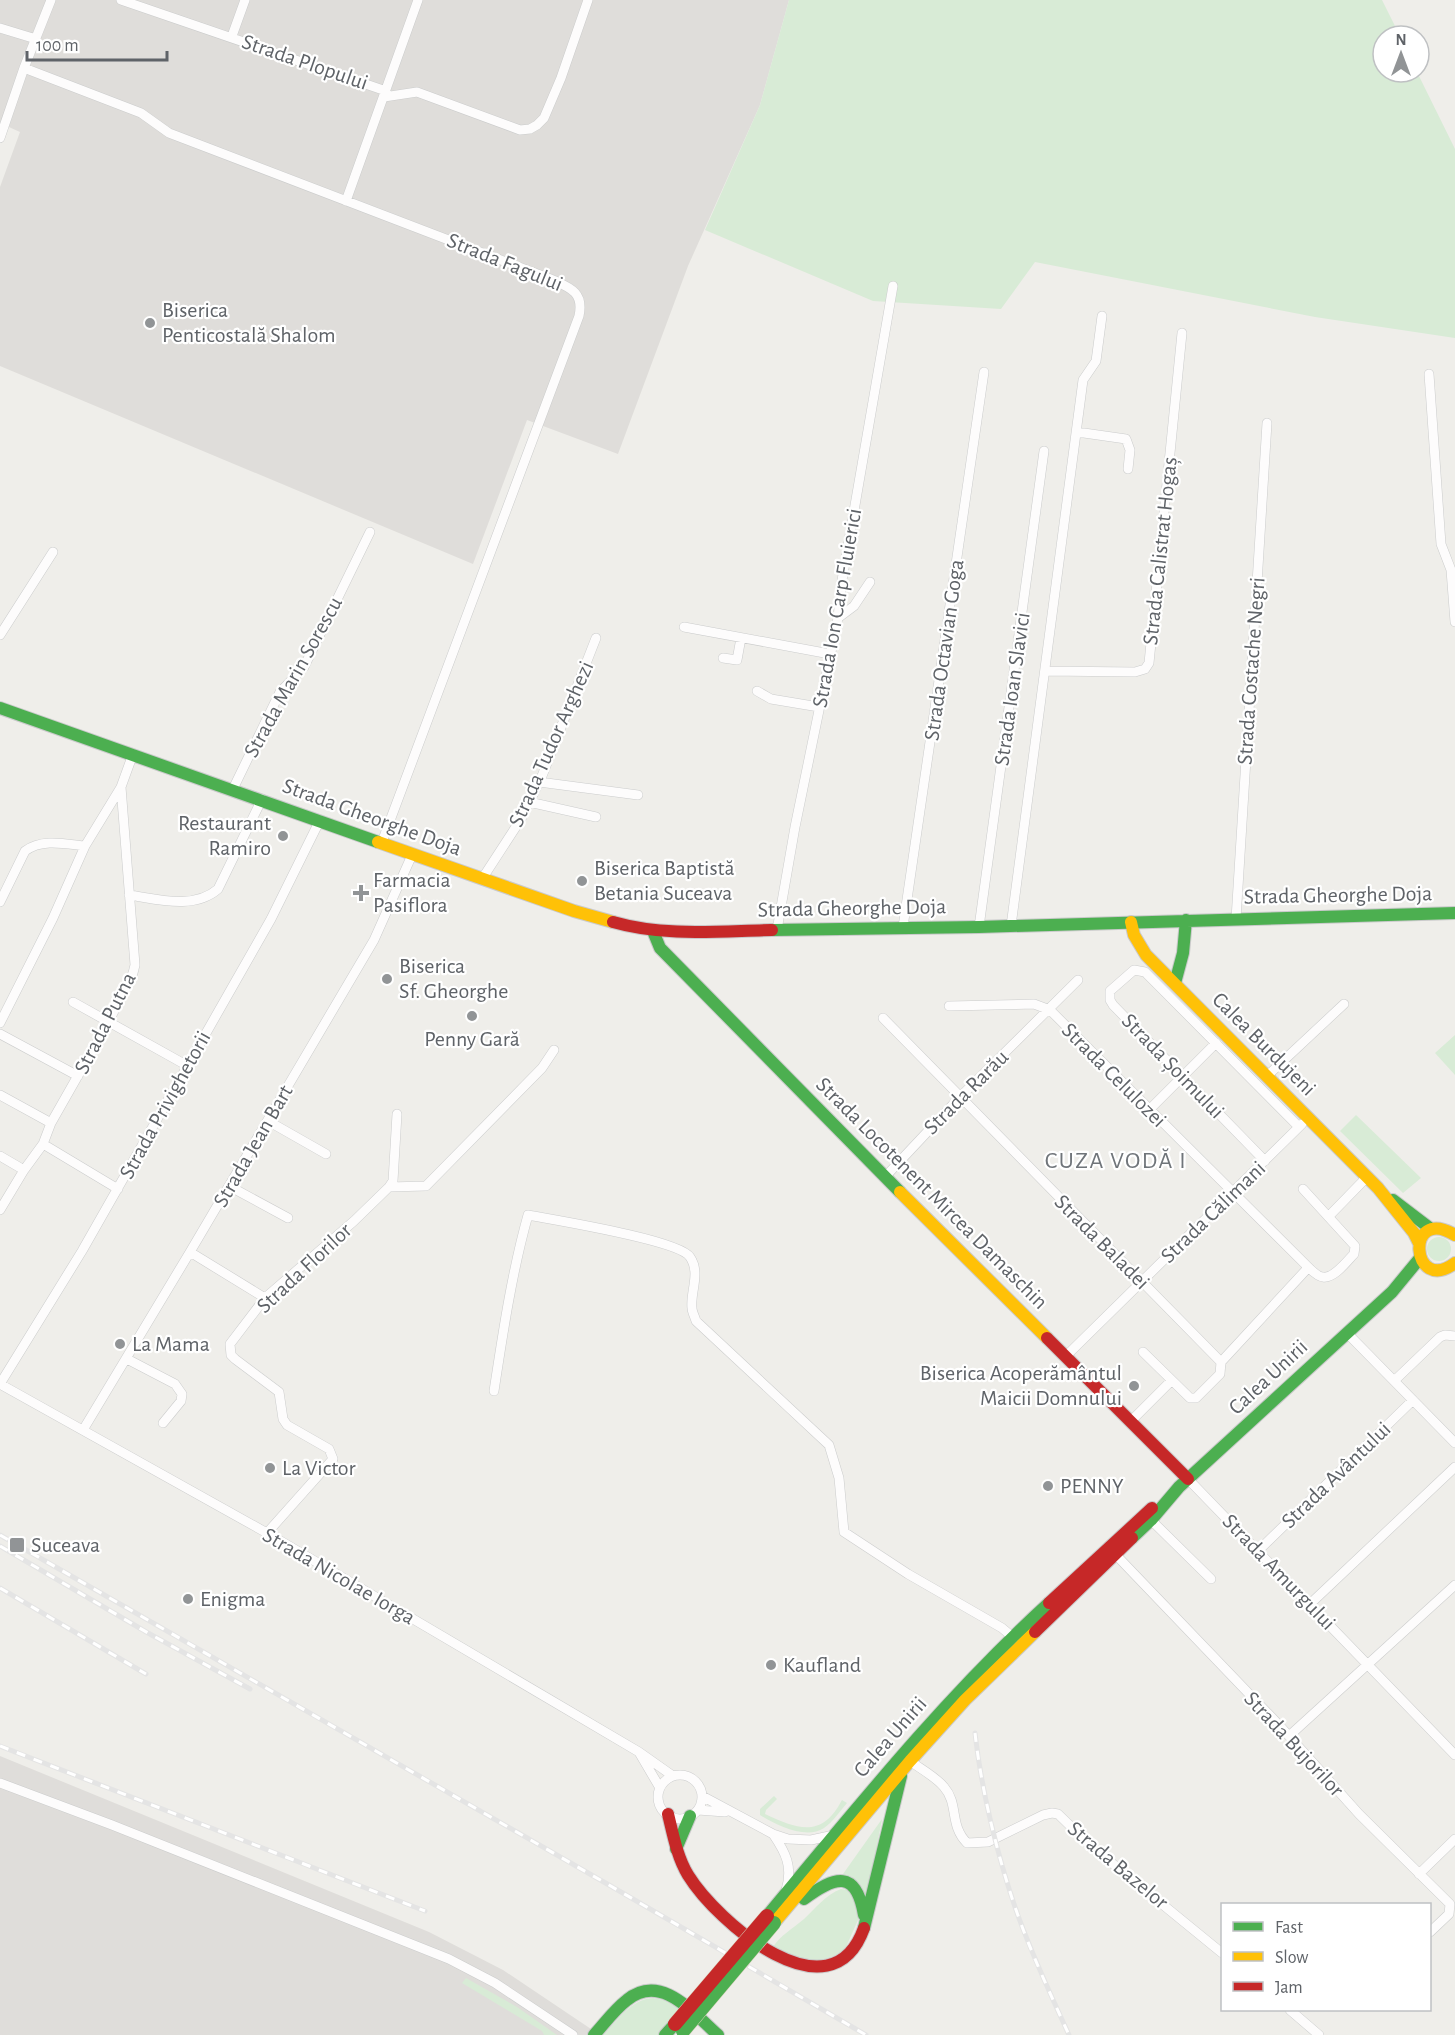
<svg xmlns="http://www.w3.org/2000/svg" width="1455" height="2035" font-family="'Alegreya Sans',sans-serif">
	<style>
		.industrial { fill: #dfddda }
		.green { fill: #d8ebd6 }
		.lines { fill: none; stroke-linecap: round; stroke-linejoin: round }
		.street-casing { stroke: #cbcccc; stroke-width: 10 }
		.fast-casing { stroke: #cacacb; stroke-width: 14 }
		.slow-casing { stroke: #cacacb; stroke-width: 14 }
		.jam-casing { stroke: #cacacb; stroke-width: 14 }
		.street { stroke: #fdfcfc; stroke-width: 9 }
		.fast { stroke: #4caf50; stroke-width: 12 }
		.slow { stroke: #ffc107; stroke-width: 12 }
		.jam { stroke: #c62828; stroke-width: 12 }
		.rail-casing { stroke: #e4e4e4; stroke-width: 5 }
		.rail { stroke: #fff; stroke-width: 3; stroke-dasharray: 9; stroke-linecap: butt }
		.fast-bridge-casing { stroke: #d7ceb8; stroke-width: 15; stroke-linecap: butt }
		.jam-bridge-casing { stroke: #d7ceb8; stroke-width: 15; stroke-linecap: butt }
		.fast-bridge { stroke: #4caf50; stroke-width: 14 }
		.jam-bridge { stroke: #c62828; stroke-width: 14 }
		.poi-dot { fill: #919496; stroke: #fff; stroke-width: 2 }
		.labels { text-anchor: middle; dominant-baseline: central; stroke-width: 4.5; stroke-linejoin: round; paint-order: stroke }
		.street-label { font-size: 22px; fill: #5f6368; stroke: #fff }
		.poi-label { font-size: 22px; fill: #5f6368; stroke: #fff; text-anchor: start }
		.neighbourhood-label { font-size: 24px; letter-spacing: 1.5px; fill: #70757a; stroke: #fff }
	</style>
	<rect width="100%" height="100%" fill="#efeeea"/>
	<path class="industrial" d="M0 0H789L760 105 688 266 618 454 527 420 473 564 0 366V187L20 132 0 123Z
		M0 1756 429 1932 503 1970 591 2029 593 2035H0Z"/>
	<path class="green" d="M789 0H1382L1400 36H1383V72H1417L1455 149V338L1315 317 1035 262 1001 309 873 301 705 230 760 105Z
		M1455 1035V1075L1435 1053Z
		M1356 1115 1421 1178 1403 1193 1340 1131Z
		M1427 1249a12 12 0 1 1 24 0a12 12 0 1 1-24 0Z
		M774 1796 777 1799 766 1810 765 1814C799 1830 822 1838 842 1800L847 1803C840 1811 833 1822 824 1828 806 1840 776 1825 760 1815V1809Z
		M882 1819 867 1899 843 1874Z
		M841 1889 852 1891 859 1910 858 1920 846 1947 839 1954 823 1960 806 1961 772 1948C782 1934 791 1930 804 1919 816 1908 825 1895 841 1889Z
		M466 1978 517 2007 557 2035H544L542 2031 462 1983Z
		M653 1998 668 2001 681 2008 659 2035H603C617 2021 631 1999 653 1998Z"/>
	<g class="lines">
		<g class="street-casing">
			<path id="street" d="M121 0 386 91
				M0 28 36 39
				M232 36 245 0
				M24 68 141 113 169 133 553 280C571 288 584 293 579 316L382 842
				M384 97 417 92 520 130 530 129 537 125 544 118 561 78 588 0
				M0 138 24 68 51 0
				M346 201 418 0
				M1429 374 1441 544 1451 570 1455 622
				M1077 432 1126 439 1130 450 1128 469
				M838 618 854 606 870 582
				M684 627 830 654
				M0 635 53 552
				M723 658 737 660 741 638
				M1046 671 1135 672 1145 669 1149 663 1182 333
				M757 691 771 699 819 707
				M539 782 638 795
				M233 789 280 692 304 667 370 532
				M529 802 596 817
				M482 879 521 819 542 776 596 638
				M129 895C157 899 194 910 218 889L262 799
				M0 902 25 851C42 838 66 844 85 846
				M1236 919 1267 423
				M1011 926 1083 380 1096 361 1102 316
				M903 927 984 372
				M979 927 1044 451
				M777 930 795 827 838 618 841 586 893 286
				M73 1002 186 1065
				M949 1006 1034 1004 1050 1010 1307 1266C1311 1270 1318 1277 1323 1277 1334 1279 1347 1261 1354 1254L1355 1246 1303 1189
				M883 1018 1221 1362
				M0 1023 53 918 85 846 121 787 133 754
				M0 1034 78 1076
				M1267 1076 1344 1004
				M0 1095 51 1123
				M1149 1110 1216 1043
				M268 1121 326 1154
				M43 1144 118 1189
				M0 1156 24 1170
				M1265 1161 1113 1005 1110 1000V991L1134 970 1145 972 1299 1127
				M885 1177 960 1097 1078 980
				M229 1186 288 1218
				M389 1187 426 1186 542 1068 554 1050
				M0 1210 24 1170 43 1144 51 1123 109 1021 133 973 135 965 121 787
				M1329 1216 1367 1177
				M190 1252 265 1298
				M1347 1333 1455 1443
				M1143 1352 1190 1398H1196L1220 1374 1221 1362 1306 1270 1307 1266
				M1066 1356 1302 1124
				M127 1359 175 1384 182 1394 181 1401 163 1423
				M1394 1381 1440 1337 1445 1335 1455 1336
				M0 1384 267 1533 639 1752 673 1776
				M0 1384 82 1251 271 919 320 820
				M494 1391C503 1332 512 1272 528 1215 554 1220 679 1240 690 1257 701 1273 690 1292 692 1308 692 1312 695 1317 696 1321L829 1445 839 1478 844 1532 908 1574 1002 1628 1015 1639
				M1130 1422 1171 1381
				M83 1430 190 1252 374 940 412 855
				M1188 1479 1455 1755
				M1151 1520 1211 1579
				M267 1533 333 1459 329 1449 287 1425 283 1419 279 1392 235 1359 231 1355 230 1344 265 1298 354 1221 389 1187 393 1181 397 1114
				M1259 1550 1413 1400
				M1116 1555 1280 1726 1359 1814 1450 1904 1449 1914 1430 1932
				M1310 1604 1455 1467
				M1289 1736 1455 1585
				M640 1754 660 1788
				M910 1761C921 1769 936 1777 944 1787 959 1804 949 1825 967 1843L988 1842 1043 1815 1052 1813 1058 1814 1091 1846 1222 1953
				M658 1797a22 22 0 1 1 44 0a22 22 0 1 1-44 0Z
				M0 1783 112 1825 449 1959 495 1983 573 2035
				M702 1796 773 1834 788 1839 811 1840 834 1835
				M698 1810 725 1812
				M773 1834C786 1853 793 1867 786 1890
				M1419 1874 1455 1839
				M1290 2010 1319 2035"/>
		</g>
		<g class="fast-casing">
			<path id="fast" d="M0 708 378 842
				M772 930 979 927 1455 913
				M653 931 660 948 900 1192
				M1175 983 1183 953 1186 920
				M1393 1200 1431 1229
				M1132 1538 1151 1520 1179 1487 1392 1292 1420 1258
				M676 1849 690 1816
				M804 1899C835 1876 856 1869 864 1915
				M767 1916C857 1808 945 1698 1049 1603
				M864 1928 901 1776
				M594 2035C605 2023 614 2010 627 2000 661 1972 693 2013 718 2035
				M665 2035 675 2024"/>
		</g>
		<g class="slow-casing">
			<path id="slow" d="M378 842 574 911 613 922
				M1131 922 1134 935 1146 955 1378 1188 1414 1233 1419 1243
				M900 1192 1047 1338
				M1455 1235C1404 1204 1411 1296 1455 1263
				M774 1923 910 1761 965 1700 1035 1632"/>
		</g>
		<g class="jam-casing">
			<path id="jam" d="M613 922C665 937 719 931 772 930
				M1047 1338 1188 1479
				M1049 1603 1152 1508
				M1035 1632 1132 1538
				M668 1814C673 1834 677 1857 688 1875 717 1922 831 2021 864 1928"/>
		</g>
		<use href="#street" class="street"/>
		<use href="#fast" class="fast"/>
		<use href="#slow" class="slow"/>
		<use href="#jam" class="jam"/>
		<g class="rail-casing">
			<path id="rail" d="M0 1535 609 1885 866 2035
				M0 1546 148 1633 250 1689
				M0 1588 146 1674
				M975 1733C981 1788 997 1854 1015 1907 1030 1951 1050 1993 1069 2035
				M0 1746 425 1911"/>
		</g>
		<use href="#rail" class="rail"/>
		<g class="fast-bridge-casing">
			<path id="fast-bridge" d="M683 2031 774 1923"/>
		</g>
		<g class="jam-bridge-casing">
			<path id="jam-bridge" d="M675 2024 767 1916"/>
		</g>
		<use href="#fast-bridge" class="fast-bridge"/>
		<use href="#jam-bridge" class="jam-bridge"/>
	</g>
	<g class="poi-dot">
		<circle cx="150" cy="323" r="6"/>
		<circle cx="283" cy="836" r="6"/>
		<circle cx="582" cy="881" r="6"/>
		<path d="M358 884h6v6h6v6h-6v6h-6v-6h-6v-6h6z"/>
		<circle cx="387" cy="979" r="6"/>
		<circle cx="472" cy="1016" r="6"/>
		<circle cx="120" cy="1344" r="6"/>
		<circle cx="1134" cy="1386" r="6"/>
		<circle cx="270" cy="1468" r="6"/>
		<circle cx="1048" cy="1486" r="6"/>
		<rect x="9" y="1537" width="16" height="16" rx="3"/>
		<circle cx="188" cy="1599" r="6"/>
		<circle cx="771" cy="1665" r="6"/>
	</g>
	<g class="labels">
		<g class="street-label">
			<text transform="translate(305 62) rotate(19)">Strada Plopului</text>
			<text transform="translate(505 262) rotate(22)">Strada Fagului</text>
			<text transform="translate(1160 551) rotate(-84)">Strada Calistrat Hogaș</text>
			<text transform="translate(837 608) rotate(-80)">Strada Ion Carp Fluierici</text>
			<text transform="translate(944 650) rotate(-82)">Strada Octavian Goga</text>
			<text transform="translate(1251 671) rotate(-86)">Strada Costache Negri</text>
			<text transform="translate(293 677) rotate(-61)">Strada Marin Sorescu</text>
			<text transform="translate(1012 689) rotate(-82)">Strada Ioan Slavici</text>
			<text transform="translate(551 744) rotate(-66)">Strada Tudor Arghezi</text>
			<text transform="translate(372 817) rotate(20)">Strada Gheorghe Doja</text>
			<text transform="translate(1338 895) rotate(-1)">Strada Gheorghe Doja</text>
			<text transform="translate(852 908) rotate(-1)">Strada Gheorghe Doja</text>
			<text transform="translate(105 1023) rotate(-63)">Strada Putna</text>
			<text transform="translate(1264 1044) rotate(45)">Calea Burdujeni</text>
			<text transform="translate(1173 1066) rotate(46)">Strada Șoimului</text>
			<text transform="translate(1114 1075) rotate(45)">Strada Celulozei</text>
			<text transform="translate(966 1092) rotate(-45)">Strada Rarău</text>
			<text transform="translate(165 1105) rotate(-61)">Strada Privighetorii</text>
			<text transform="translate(253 1146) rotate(-60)">Strada Jean Bart</text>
			<text transform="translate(932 1193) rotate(45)">Strada Locotenent Mircea Damaschin</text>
			<text transform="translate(1213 1212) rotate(-44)">Strada Călimani</text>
			<text transform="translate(1102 1242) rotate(45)">Strada Baladei</text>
			<text transform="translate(304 1268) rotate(-43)">Strada Florilor</text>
			<text transform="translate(1268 1377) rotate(-43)">Calea Unirii</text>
			<text transform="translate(1336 1475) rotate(-44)">Strada Avântului</text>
			<text transform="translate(1279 1572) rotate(46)">Strada Amurgului</text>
			<text transform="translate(339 1576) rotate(30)">Strada Nicolae Iorga</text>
			<text transform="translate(890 1737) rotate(-49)">Calea Unirii</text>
			<text transform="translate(1294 1744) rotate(47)">Strada Bujorilor</text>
			<text transform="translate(1118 1865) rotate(40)">Strada Bazelor</text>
		</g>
		<g class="poi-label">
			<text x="162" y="310">Biserica<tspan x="162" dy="25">Penticostală Shalom</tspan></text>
			<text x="271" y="823" text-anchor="end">Restaurant<tspan x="271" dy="25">Ramiro</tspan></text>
			<text x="594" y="868">Biserica Baptistă<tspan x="594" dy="25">Betania Suceava</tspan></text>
			<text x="373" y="880">Farmacia<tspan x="373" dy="25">Pasiflora</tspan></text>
			<text x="399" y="966">Biserica<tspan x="399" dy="25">Sf. Gheorghe</tspan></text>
			<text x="472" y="1039" text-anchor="middle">Penny Gară</text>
			<text x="132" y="1344">La Mama</text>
			<text x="1122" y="1373" text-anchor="end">Biserica Acoperământul<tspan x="1122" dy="25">Maicii Domnului</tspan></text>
			<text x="282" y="1468">La Victor</text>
			<text x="1060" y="1486">PENNY</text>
			<text x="31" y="1545">Suceava</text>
			<text x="200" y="1599">Enigma</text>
			<text x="783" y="1665">Kaufland</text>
		</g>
		<g class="neighbourhood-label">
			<text x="1116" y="1161">CUZA VODĂ I</text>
		</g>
	</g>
	<rect x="1221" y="1903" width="210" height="108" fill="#ffffff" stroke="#bfc1c3" stroke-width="1.5"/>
	<rect x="1233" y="1922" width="30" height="9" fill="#4caf50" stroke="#bfc1c3" stroke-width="1.5"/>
	<text x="1275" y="1933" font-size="18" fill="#5f6368">Fast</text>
	<rect x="1233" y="1952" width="30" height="9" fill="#ffc107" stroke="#bfc1c3" stroke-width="1.5"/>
	<text x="1275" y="1963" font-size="18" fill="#5f6368">Slow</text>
	<rect x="1233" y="1982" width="30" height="9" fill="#c62828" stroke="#bfc1c3" stroke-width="1.5"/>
	<text x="1275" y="1993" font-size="18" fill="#5f6368">Jam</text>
	<g transform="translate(1401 54)"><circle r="28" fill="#ffffff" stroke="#bfc1c3" stroke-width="1.5"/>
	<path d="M0-4.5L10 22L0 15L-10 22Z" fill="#919496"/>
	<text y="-9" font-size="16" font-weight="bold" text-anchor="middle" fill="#5f6368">N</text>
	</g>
	<path d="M27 51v9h140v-9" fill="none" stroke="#5f6368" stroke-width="3"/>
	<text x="36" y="51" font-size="18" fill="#5f6368" stroke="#ffffff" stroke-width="4.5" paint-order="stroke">100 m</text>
</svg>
